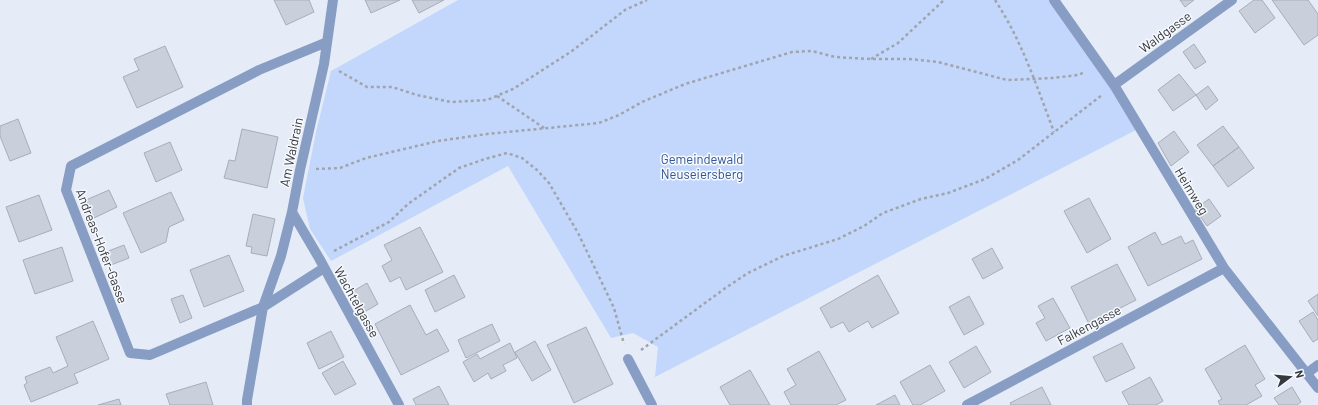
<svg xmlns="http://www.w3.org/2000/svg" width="1318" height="405" font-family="Barlow,sans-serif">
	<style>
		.green { fill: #c2d7fb }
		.building { fill: #c9d0dc; stroke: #a7aeb9 }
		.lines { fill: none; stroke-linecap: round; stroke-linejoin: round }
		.path { stroke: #9fa4ad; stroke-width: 2.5; stroke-dasharray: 3 3; stroke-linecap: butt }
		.minor { stroke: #879dc4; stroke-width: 10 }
		.labels { text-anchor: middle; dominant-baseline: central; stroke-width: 3; stroke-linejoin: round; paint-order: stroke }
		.street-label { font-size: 13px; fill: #35383c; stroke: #f6f9fe }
		.park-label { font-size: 13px; fill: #315492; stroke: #f6f9fe }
	</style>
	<rect width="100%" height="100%" fill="#e5ecf8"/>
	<path class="green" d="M458 0H1049L1140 128 655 377 658 347 633 333 611 338 508 166 331 261 310 229 303 198 316 132 331 71Z"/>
	<path class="building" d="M274 0H309L314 12 286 25Z
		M365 0H400L371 13Z
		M412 0H444L419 13Z
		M1180 0H1194L1185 7Z
		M1254 0H1262L1275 18 1255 33 1239 11Z
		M1272 0H1308L1318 14V35L1304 45Z
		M1194 44 1206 62 1195 69 1183 52Z
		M165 46 183 87 137 108 123 77 139 70 134 59Z
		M1179 74 1196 95 1173 111 1158 90Z
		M1208 86 1218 100 1206 110 1196 95Z
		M18 119 31 153 10 161 0 136V126Z
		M1223 126 1239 147 1213 166 1197 145Z
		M242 129 278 137 267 188 224 178 229 160 235 161Z
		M1174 131 1189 152 1171 166 1158 143Z
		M170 142 182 170 156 182 144 153Z
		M1239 147 1254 168 1228 187 1213 166Z
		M109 190 117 207 94 218 86 200Z
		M171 192 184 220 169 227 166 242 141 253 123 213Z
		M39 195 52 230 19 242 6 207Z
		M1089 198 1111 239 1087 253 1064 211Z
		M1209 199 1221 216 1207 226 1195 209Z
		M253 214 275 219 267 256 251 253 252 247 246 246Z
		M420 227 443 272 406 290 400 277 390 282 382 266 392 260 384 245Z
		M1155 232 1162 245 1181 236 1185 244 1193 240 1202 259 1148 286 1128 247Z
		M124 245 129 258 111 265 106 252Z
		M62 247 73 281 35 294 23 260Z
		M992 248 1003 268 983 279 972 259Z
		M229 255 244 291 204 307 190 270Z
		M1117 264 1136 300 1089 324 1071 287Z
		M454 275 465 297 435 312 425 290Z
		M878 275 899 313 872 328 868 321 849 332 843 322 831 328 820 308Z
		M367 283 378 304 361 314 350 293Z
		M1318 294V316L1308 301Z
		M183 295 192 318 180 323 171 299Z
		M969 296 984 324 964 335 949 307Z
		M1053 298 1070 328 1046 341 1036 323 1045 318 1038 306Z
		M410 305 426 335 437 329 449 351 401 375 375 324Z
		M1313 312 1318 320V339L1313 342 1299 321Z
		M93 321 109 359 74 374 78 383 31 402 24 385 27 383 25 377 50 367 53 373 68 366 56 337Z
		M492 324 500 341 466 358 458 340Z
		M586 327 613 384 574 403 547 345Z
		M331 331 344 357 319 369 307 343Z
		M535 341 551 370 532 381 515 352Z
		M510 343 517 358 503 365 506 371 491 379 488 373 474 382 463 362 477 354 480 359Z
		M1122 343 1135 368 1106 382 1093 357Z
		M1245 345 1265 379 1255 385 1262 396 1246 405H1220L1218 401 1222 399 1205 369Z
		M976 346 991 372 964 388 949 362Z
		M819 351 846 400 836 405H791L784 392 796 385 787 369Z
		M343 361 356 384 335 395 322 373Z
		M930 365 945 391 920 405H913L900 382Z
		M750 370 770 405H730L720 387Z
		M1150 377 1163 401 1156 405H1129L1122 392Z
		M206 382 213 405H170L166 394Z
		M439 386 449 405H416L413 399Z
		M1042 387 1051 405H1011L1010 403Z
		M1292 387 1301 402 1297 405H1279L1274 398Z
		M895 395 900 405H876Z
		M119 399 121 405H98Z"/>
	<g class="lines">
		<path class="path" d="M995 0C1022 41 1037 87 1054 132
			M871 59 898 43 944 0
			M339 71 367 87H392L417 95 451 102 487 100 513 89 572 51 625 10 647 0
			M497 96 544 128
			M316 169 340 168 366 158 438 141 487 134 599 123 619 115 642 102 685 84 792 52 812 51 835 57 870 59H909L938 62 1007 80 1053 78 1078 75 1085 72
			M334 251 389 222 408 204 459 168 485 159 507 153 522 158 537 170 549 183 578 233 614 308 624 344
			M641 350 724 289 748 273 783 256 838 239 864 226 883 213 921 199 948 193 985 179 1018 160 1102 95"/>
		<path class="minor" d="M1054 0 1114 85 1224 268 1318 388
			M1114 85 1232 0
			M292 212 319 258 399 405
			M324 268 263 307 150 355 130 353 66 190 71 166 259 70 327 42
			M628 359 652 405
			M1306 374 1318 365
			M247 405V400L263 307 281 256 292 212 300 170 324 64 333 0
			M967 405 1224 268"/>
	</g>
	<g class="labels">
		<g class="street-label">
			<text transform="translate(1165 32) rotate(-36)">Waldgasse</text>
			<text transform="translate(291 152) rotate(-78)">Am Waldrain</text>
			<text transform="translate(1192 191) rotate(59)">Heimweg</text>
			<text transform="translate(102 246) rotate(69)">Andreas-Hofer-Gasse</text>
			<text transform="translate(357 302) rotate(61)">Wachtelgasse</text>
			<text transform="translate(1089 325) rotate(-28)">Falkengasse</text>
		</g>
		<g class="park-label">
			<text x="702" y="159">Gemeindewald<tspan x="702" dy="15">Neuseiersberg</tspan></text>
		</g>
	</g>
	<g transform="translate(1290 377) rotate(74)" stroke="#f6f9fe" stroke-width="3" paint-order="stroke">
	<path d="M0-3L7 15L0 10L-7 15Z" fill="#35383c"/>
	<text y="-6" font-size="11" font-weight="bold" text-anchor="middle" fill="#35383c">N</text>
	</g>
</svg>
